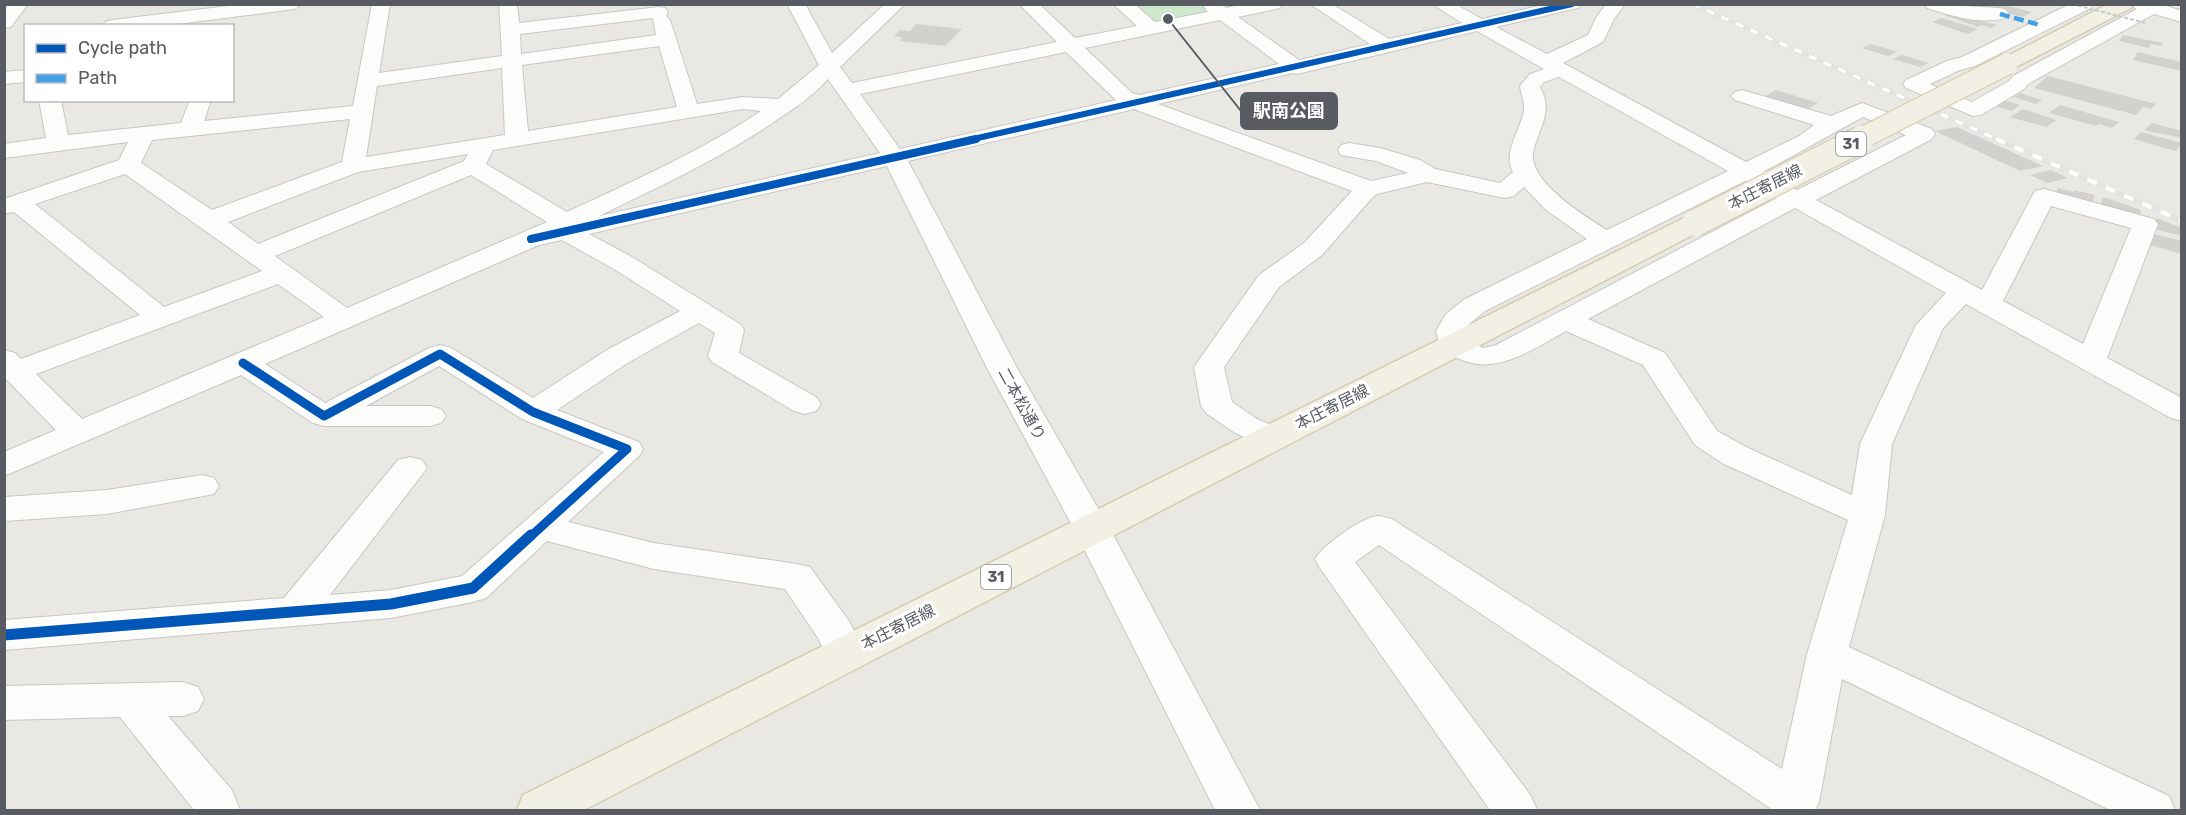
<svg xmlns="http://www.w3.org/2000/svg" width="2186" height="815" font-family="Rubik,'Noto Sans JP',sans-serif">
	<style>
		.green { fill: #cee8cd }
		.building { fill: #d2d1cd }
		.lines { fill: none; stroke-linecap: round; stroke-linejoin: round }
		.minor-casing { stroke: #c7c7c6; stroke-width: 2 }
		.major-casing { stroke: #d5ccad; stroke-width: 3 }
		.minor { fill: #fcfcfb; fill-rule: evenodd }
		.major { fill: #f2f0e5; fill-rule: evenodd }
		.rail-far1-casing { stroke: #e2e3e2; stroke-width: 4.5 }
		.rail-casing { stroke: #e2e3e2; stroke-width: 5 }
		.rail-far1 { stroke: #fff; stroke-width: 3; stroke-dasharray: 8; stroke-linecap: butt }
		.rail { stroke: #fff; stroke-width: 4; stroke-dasharray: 10; stroke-linecap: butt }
		.major-bridge-far1-casing { stroke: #d5ccad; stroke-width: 23; stroke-linecap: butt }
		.major-bridge-casing { stroke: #d5ccad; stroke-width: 28; stroke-linecap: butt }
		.path-bridge { stroke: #c5ccc9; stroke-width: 2; stroke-dasharray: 4 2; stroke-linecap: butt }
		.major-bridge-far1 { stroke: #f2f0e5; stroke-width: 21 }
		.major-bridge { stroke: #f2f0e5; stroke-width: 26 }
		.quiet { stroke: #42a1e6; stroke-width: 4.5; stroke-dasharray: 10 4.5; stroke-linecap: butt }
		.cycleway-far3-casing { stroke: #fff; stroke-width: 8 }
		.cycleway-far2-casing { stroke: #fff; stroke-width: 10 }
		.cycleway-far1-casing { stroke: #fff; stroke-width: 13 }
		.cycleway-casing { stroke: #fff; stroke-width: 15 }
		.cycleway-far3 { stroke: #0057b8; stroke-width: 6 }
		.cycleway-far2 { stroke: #0057b8; stroke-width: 8 }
		.cycleway-far1 { stroke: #0057b8; stroke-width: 9 }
		.cycleway { stroke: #0057b8; stroke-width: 11 }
		.labels { text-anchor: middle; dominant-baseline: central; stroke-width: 6; stroke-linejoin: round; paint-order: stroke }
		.shield { fill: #fff; stroke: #8a8c91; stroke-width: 1.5 }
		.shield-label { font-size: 15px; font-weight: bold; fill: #585b62 }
		.street-label { font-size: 16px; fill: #585b62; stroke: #fff }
		.leader { fill: none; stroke: #585b62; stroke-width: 2 }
		.callout-dot { fill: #585b62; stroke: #fff; stroke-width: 2 }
		.callout { fill: #585b62; stroke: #585b62; stroke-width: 2 }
		.callout-label { font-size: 18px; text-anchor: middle; font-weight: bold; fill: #fff }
	</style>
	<rect width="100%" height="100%" fill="#eae8e2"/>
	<path class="green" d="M1127 5H1205L1213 10 1159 26Z"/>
	<path class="building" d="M1985 4H2001L2032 12 2023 17 1980 7Z
		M1950 13 1997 25 1992 28 1981 25 1978 27 1944 15Z
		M1941 18 1978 29 1967 34 1932 22Z
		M916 24 962 29 945 46 899 41 903 37 894 36 900 30 910 31Z
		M2123 35 2163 43 2161 46 2151 44 2149 48 2119 41Z
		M1871 44 1897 52 1888 56 1862 48Z
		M2138 52 2182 62V71L2133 60Z
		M1902 55 1929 63 1920 67 1893 59Z
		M2048 76 2156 104 2151 109 2143 107 2136 115 2034 88Z
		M1776 90 1818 103 1806 110 1764 97Z
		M2020 93 2042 100 2036 104 2014 97Z
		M2003 100 2020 105 2012 111 1995 106Z
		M2060 105 2119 122 2112 128 2099 124 2096 126 2049 113Z
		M2023 109 2057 120 2046 127 2010 117Z
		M2152 123 2182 131V138L2144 130Z
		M1957 127 2043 166 2020 171 1935 131Z
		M2141 132 2182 143V144L2175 151 2134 139Z
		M2051 170 2068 178 2047 183 2030 175Z
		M2058 188 2074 192V190L2095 195 2092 202 2056 193Z
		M2103 197 2141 210 2140 215 2100 206Z
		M2157 218 2182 228V236L2154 229Z
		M2150 233 2182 241V254L2146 244Z"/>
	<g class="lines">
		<g class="minor-casing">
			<path id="minor" d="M9 4H28L11 27 4 28V10Z
				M245 4H303L294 9 162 26H103L105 22 112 20Z
				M372 4H390L379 73 502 56 499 4H517L519 23 659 7 665 8 668 12 666 16 670 20 697 104 743 97 778 99 819 65 787 4H805L832 53 885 4H905L840 67 852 83 1057 42 1019 4H1039L1075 38 1137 26 1113 4H1134L1155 22 1208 12 1204 7 1206 4H1221L1226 8 1244 4H1283L1280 8 1238 17 1299 60 1370 44 1310 4H1332L1389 39 1462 23 1432 4H1455L1482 19 1546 4H1581L1578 8 1496 27 1547 54 1588 35 1596 18 1606 4H1625L1614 19 1603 42 1563 63 1746 162 1799 136 1814 125 1735 100 1731 96 1735 92 1742 90 1831 116 1862 103 1932 129 1935 134 1932 139 1816 200 1982 290 2035 191 2044 189 2154 219 2158 224 2107 358 2182 398V421L2171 418 1966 304 1943 328 1892 444 1885 515 1849 647 2169 796 2175 810H2110L1842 679 1819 802 1815 810H1770V808L1379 545 1355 562 1531 796 1537 810H1490L1320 568 1315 559C1322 546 1362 517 1378 516 1382 516 1387 518 1392 519L1782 769 1807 654 1848 520 1724 464 1695 445 1643 365 1566 331C1535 348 1498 375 1462 360 1443 352 1441 351 1436 331L1446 314 1465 299 1587 239 1545 209 1524 187 1514 196 1505 198 1427 182 1377 194 1371 199 1322 255 1279 287 1224 367 1232 402 1257 419 1282 430 1287 437 1282 444 1271 447 1260 444 1235 433 1206 413 1201 406 1194 367 1259 275 1304 243 1352 191 1134 109 908 161 1016 366 1110 529 1260 810H1215L1074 529 986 366 887 166 589 234 632 257 740 324 744 330 739 353 816 397 821 404 816 411 805 414 794 411 712 362 708 356 715 333 699 323 629 362 557 410 639 442 643 449 639 456 568 522 654 543 797 564 810 567 849 621 865 653 859 664 845 668 831 664 818 638 785 589 654 569 547 541 486 598 473 602 391 618 4 650V620L284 598 398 460 410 457 422 460 427 468 330 595 391 590 462 576 604 452 522 419 439 366 366 406H430L441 409 446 416 441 423 430 426H324L313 423 241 375 4 476V452L56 430 4 377V350L15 353 21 359 140 315 14 212 4 214V199L119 160 128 142 4 158V144L46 138 39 100H61L68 135 181 123 190 100H211L204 121 353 106ZM653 18 656 35 521 54 520 34ZM1220 20 1279 64 1139 95 1132 93 1085 48ZM1477 31 1544 69 1530 74 1520 86C1521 95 1525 101 1524 110 1521 130 1502 152 1513 172L1500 183 1435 169 1420 160 1380 148 1349 143 1341 145 1338 150 1341 155 1376 161 1408 173 1371 181 1158 104 1293 73 1297 74ZM659 46 677 107 528 131 522 65ZM1066 52 1116 100 900 149 860 94ZM502 68 505 135 366 157 377 86ZM1559 77 1728 171 1607 230C1586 217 1529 182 1533 153 1536 136 1549 118 1545 100 1544 95 1542 91 1540 87L1544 82ZM828 79 880 153 599 216C660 186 722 158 778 119 795 108 814 95 828 79ZM743 109 761 111C700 152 633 181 567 212L486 164 493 150ZM1863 117 1906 135 1797 190 1764 171C1798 154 1829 135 1863 117ZM350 119 342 162 212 210 141 163 152 140ZM468 154 464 161 258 244 228 222 358 172ZM125 174 262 271 164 307 35 204ZM471 175 547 222 347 308 275 256ZM1745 181 1777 198 1496 345 1484 348 1467 341 1464 331 1468 325 1485 311ZM2051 206 2131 228 2083 344 2003 301ZM1795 208 1946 293 1916 325 1860 444 1852 495 1748 448 1717 431 1665 353 1588 319ZM562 240 614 269 680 311 607 350 533 398 451 348 440 345 429 348 325 403 265 364 539 245ZM278 284 324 317 82 419 36 374Z
				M1924 4 2000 8 2006 10 2009 14 2006 18C1979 25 1953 16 1927 8Z
				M2070 4H2094L2091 8 1975 66 1960 70 1930 84 1972 102 2009 81 2013 76 2137 9 2130 4H2160L2182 11V22L2154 14 2028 84 2024 89 1981 115 1973 116 1906 88 1903 84 1906 80 1947 61 1962 57Z
				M26 70V82L4 84V72Z
				M202 475 214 478 219 486 214 494 107 514 4 521V497L107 490Z
				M183 682 198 687 204 699 198 711 183 716H168L232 790 240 810H194L120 717 4 720V686Z"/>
		</g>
		<g class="major-casing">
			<path id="major" d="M2108 4H2133L2131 8 2014 68 2007 70 2000 68 1997 64 2000 60Z
				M1695 215 1704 217 1708 223 1704 229 584 810H517L523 795 1686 217Z"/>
		</g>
		<use href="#minor" class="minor"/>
		<use href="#major" class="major"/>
		<g class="rail-far1-casing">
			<path id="rail-far1" d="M1692 4 1999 140"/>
		</g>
		<g class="rail-casing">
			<path id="rail" d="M1996 139 2182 221"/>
		</g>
		<use href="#rail-far1" class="rail-far1"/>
		<use href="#rail" class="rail"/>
		<g class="major-bridge-far1-casing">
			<path id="major-bridge-far1" d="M1858 140 2007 64"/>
		</g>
		<g class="major-bridge-casing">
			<path id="major-bridge" d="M1695 223 1861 139"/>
		</g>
		<path class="path-bridge" d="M2072 4 2146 23"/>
		<use href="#major-bridge-far1" class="major-bridge-far1"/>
		<use href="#major-bridge" class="major-bridge"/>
		<path class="quiet" d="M2000 14 2040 25"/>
		<g class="cycleway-far3-casing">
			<path id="cycleway-far3" d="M969 140 1572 4"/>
		</g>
		<g class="cycleway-far2-casing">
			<path id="cycleway-far2" d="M531 239 976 139"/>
		</g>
		<g class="cycleway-far1-casing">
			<path id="cycleway-far1" d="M243 363 324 416 440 354 533 412 627 449 530 537"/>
		</g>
		<g class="cycleway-casing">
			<path id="cycleway" d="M4 635 391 604 473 588 531 535"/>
		</g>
		<use href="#cycleway-far3" class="cycleway-far3"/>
		<use href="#cycleway-far2" class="cycleway-far2"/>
		<use href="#cycleway-far1" class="cycleway-far1"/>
		<use href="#cycleway" class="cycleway"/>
	</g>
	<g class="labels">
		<g class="shield">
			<rect x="1836" y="132" width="30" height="24" rx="4.5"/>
			<rect x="981" y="565" width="30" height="24" rx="4.5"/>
		</g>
		<g class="shield-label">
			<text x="1851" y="144">31</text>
			<text x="996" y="577">31</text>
		</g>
		<g class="street-label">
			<text transform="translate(1765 187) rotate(-27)">本庄寄居線</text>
			<text transform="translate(1022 404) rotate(61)">二本松通り</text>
			<text transform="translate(1332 407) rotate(-27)">本庄寄居線</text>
			<text transform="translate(898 627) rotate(-27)">本庄寄居線</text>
		</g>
	</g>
	<path class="leader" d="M1168 19L1241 111"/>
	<circle class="callout-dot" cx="1168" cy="19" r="6"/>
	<rect class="callout" x="1241" y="93" width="96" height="36" rx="6"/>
	<g class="callout-label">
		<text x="1289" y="117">駅南公園</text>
	</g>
	<rect width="2186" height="815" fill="none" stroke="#585b62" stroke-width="12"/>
	<rect x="24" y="24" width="210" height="78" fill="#ffffff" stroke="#bcbdc0" stroke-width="1.5"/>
	<rect x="36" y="44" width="30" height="9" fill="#0057b8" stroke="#bcbdc0" stroke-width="1.5"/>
	<text x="78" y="54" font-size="18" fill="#585b62">Cycle path</text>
	<rect x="36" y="74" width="30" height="9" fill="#42a1e6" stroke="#bcbdc0" stroke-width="1.5"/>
	<text x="78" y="84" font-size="18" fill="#585b62">Path</text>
</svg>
